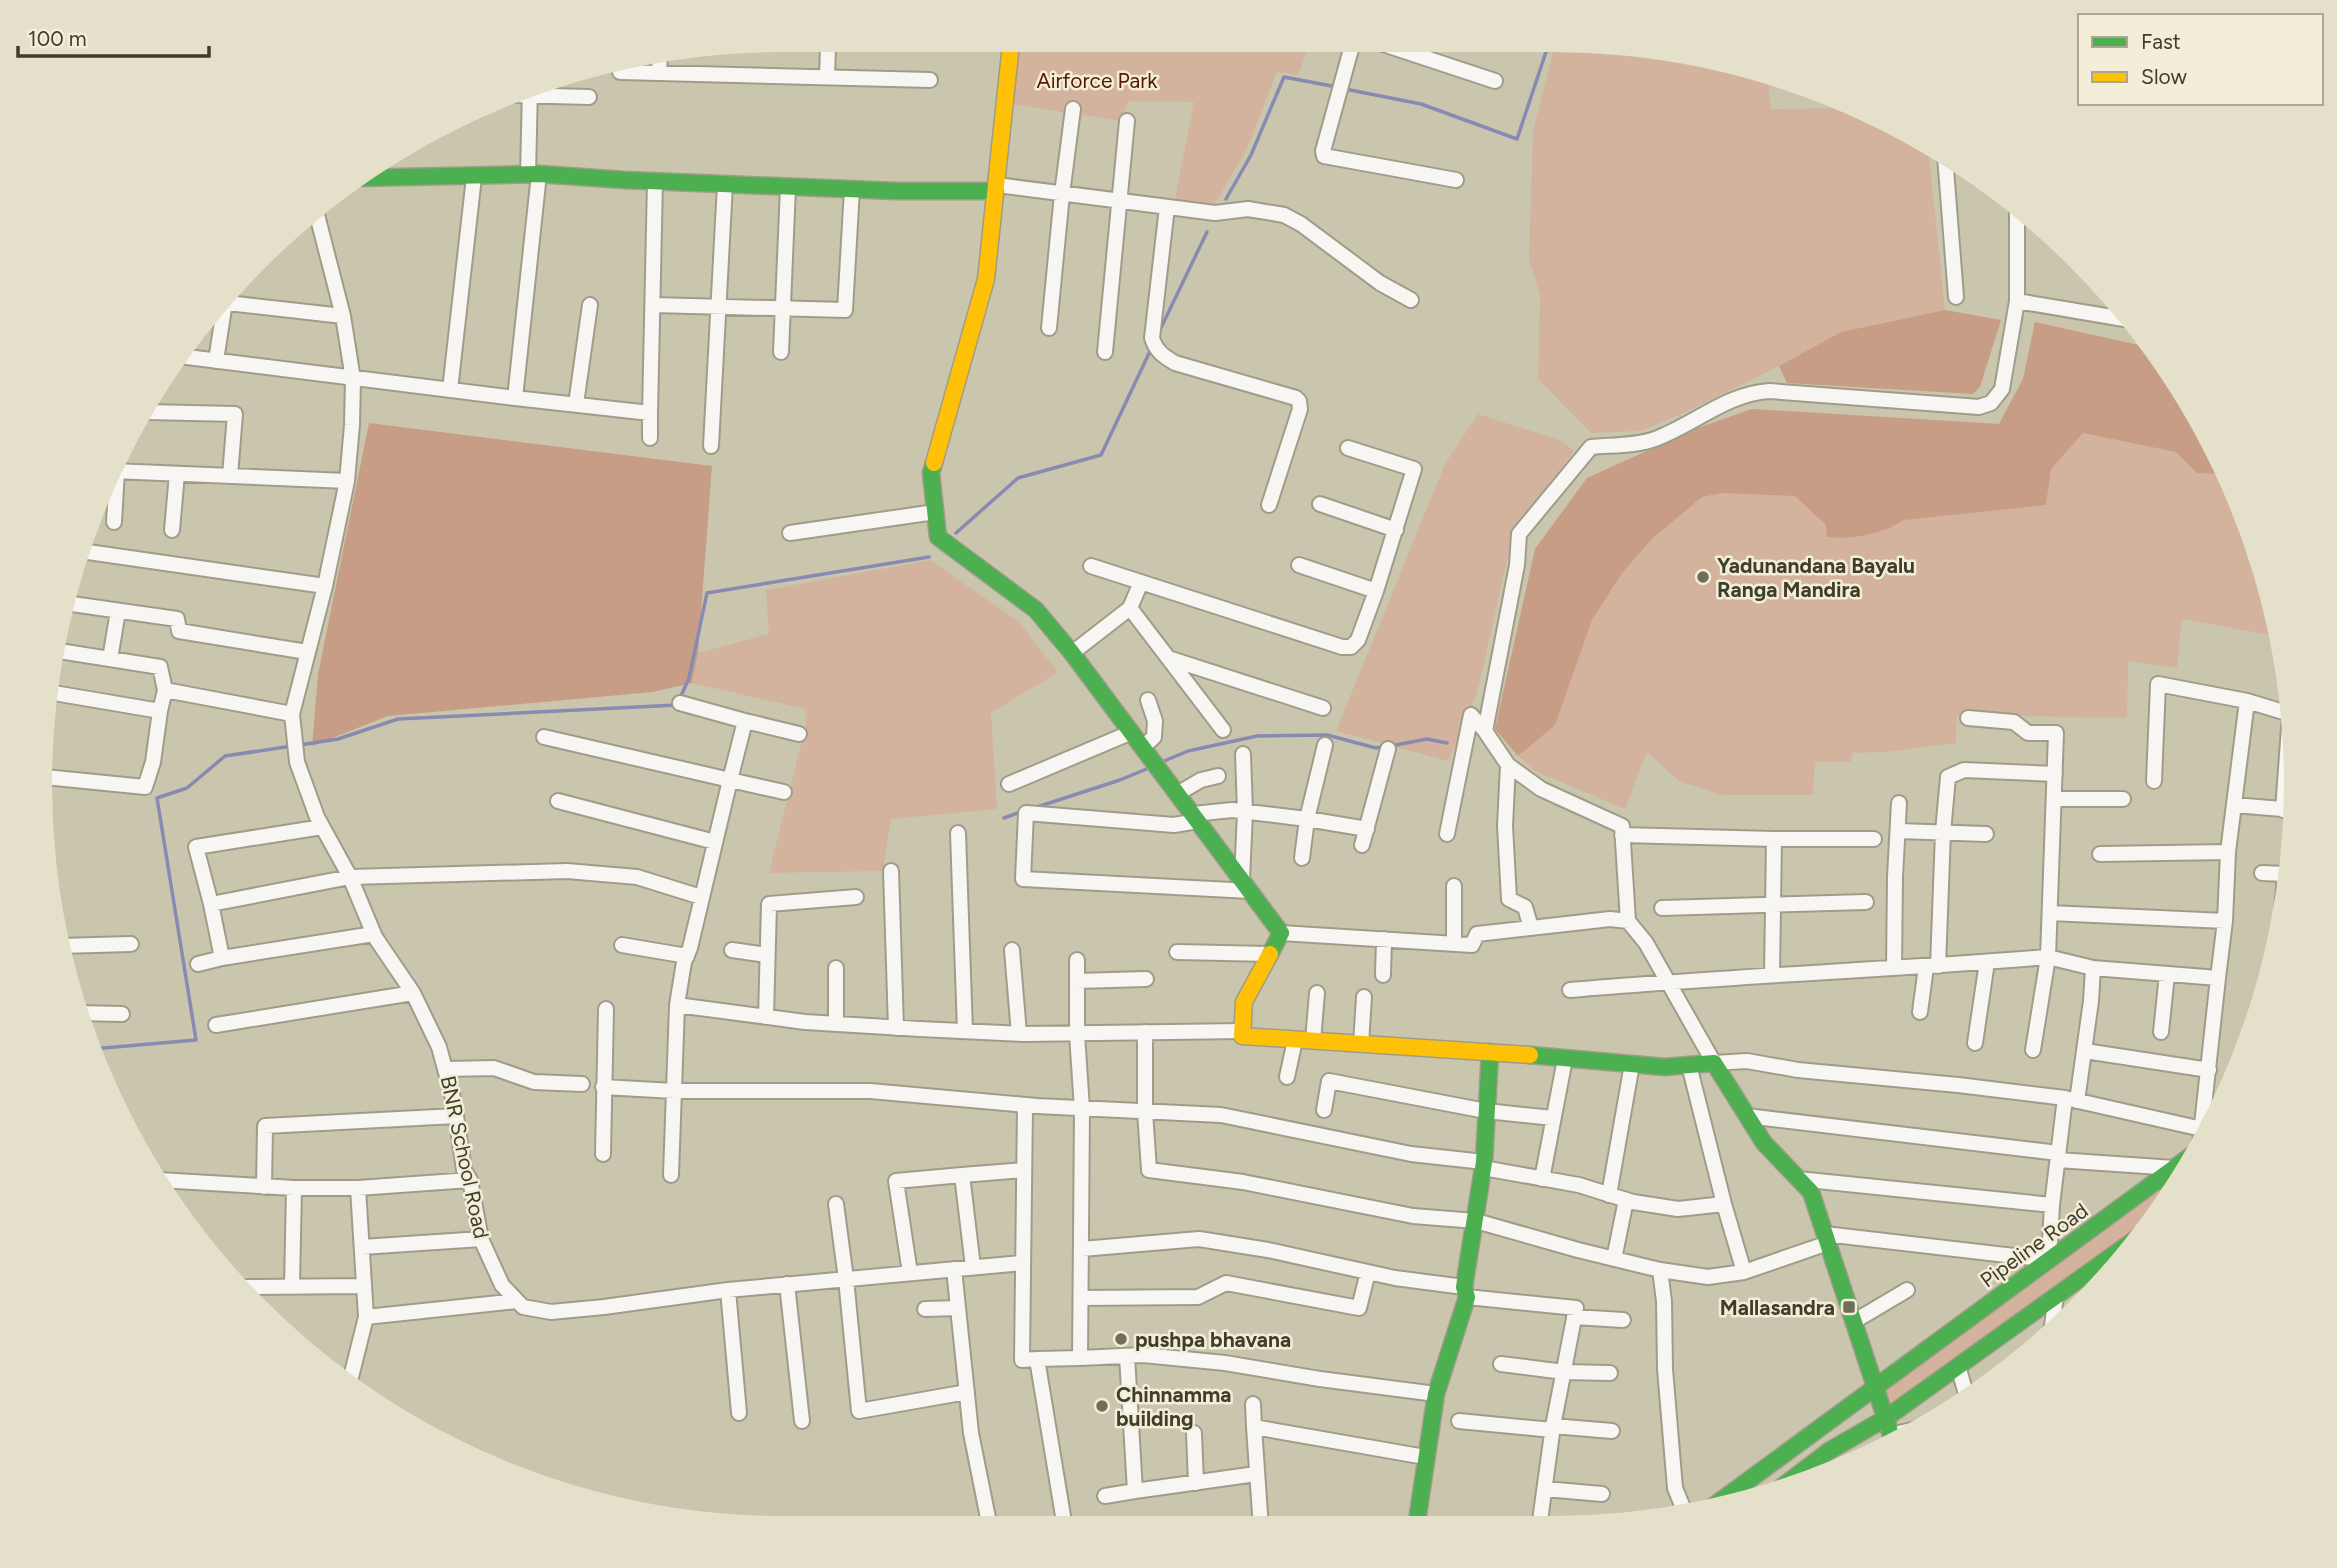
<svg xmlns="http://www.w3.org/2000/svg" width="2337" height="1568" font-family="Figtree,sans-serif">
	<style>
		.built { fill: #ccc59e }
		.green { fill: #d4b39e }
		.forest { fill: #c89d85 }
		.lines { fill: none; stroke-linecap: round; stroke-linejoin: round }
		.stream { stroke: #888ab1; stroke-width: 3.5 }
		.street-casing { stroke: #9f9c89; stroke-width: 18 }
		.fast-casing { stroke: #9f9c89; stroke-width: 19 }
		.slow-casing { stroke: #9f9c89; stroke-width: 19 }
		.street { stroke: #f7f6f3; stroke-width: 14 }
		.fast { stroke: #4caf50; stroke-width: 16 }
		.slow { stroke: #ffc107; stroke-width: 16 }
		.poi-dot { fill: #706d59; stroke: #f2eed8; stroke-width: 2.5 }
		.labels { text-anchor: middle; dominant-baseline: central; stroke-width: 5; stroke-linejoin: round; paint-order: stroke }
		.park-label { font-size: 21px; fill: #5a1600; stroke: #f2eed8 }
		.poi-label { font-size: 21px; font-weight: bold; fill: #403d2b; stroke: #f2eed8; text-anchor: start }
		.street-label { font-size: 21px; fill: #403d2b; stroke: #f2eed8 }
	</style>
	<rect width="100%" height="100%" fill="#cac6ae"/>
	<path class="built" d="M1556 41 1698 54 1713 60Z"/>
	<path class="green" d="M1556 41 1713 60 1768 78 1771 109 1856 108 1882 117 1928 146 1945 310 1841 332 1779 366 1686 412 1641 431 1591 433 1538 379 1540 295 1529 260 1533 131Z
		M1310 42 1298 75 1277 72 1246 151 1214 205 1175 199 1194 102 1128 101 1121 121 1013 104 1019 44Z
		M2035 322 2152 348 2171 370 2240 499 2282 637 2182 619 2177 668 2128 661 2127 718 1957 715 1956 743 1885 752 1852 753 1851 762H1815L1813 795H1722L1679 781 1647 752 1625 809 1535 771 1518 756 1495 729 1535 549 1587 478 1698 428 1752 409 1999 424 2023 379Z
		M1478 414 1562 441 1574 451 1513 534 1477 694 1448 761 1336 731 1445 464Z
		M930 560 1019 622 1058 672 991 713 997 809 891 819 883 871 769 873 806 725 805 709 692 683 698 653 769 634 766 590Z
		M2184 1173 2172 1197 2150 1223 1889 1413 1880 1388Z"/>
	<path class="forest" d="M1945 310 2001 320 1980 387 1973 394 1787 383 1779 366 1841 332Z
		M2035 322 2152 348 2171 370 2227 474 2197 473 2176 452 2083 433 2051 469 2046 505 1904 520C1882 534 1853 540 1827 537L1826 525 1795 496 1722 493 1702 497 1654 537 1622 573 1592 620 1555 725 1518 756 1495 729 1535 549 1587 478 1698 428 1752 409 1999 424 2023 379Z
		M369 423 712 466 698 653 692 683 653 692 388 716 312 746 318 674Z"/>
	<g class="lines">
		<path class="stream" d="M1345 89 1421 104 1517 139 1550 40
			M1226 199 1251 155 1284 77 1337 87
			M1158 334 1207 232
			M956 533 1018 478 1101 455 1152 347
			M680 698 689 678 707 593 929 557
			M300 745 338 739 398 719 677 705
			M1391 746 1427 739 1447 743
			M1162 762 1188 751 1257 736 1327 735 1376 748 1383 747
			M1034 808 1120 780 1149 768
			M1004 818 1023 811
			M92 1049 196 1040 157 798 187 788 225 756 292 746"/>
		<g class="street-casing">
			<path id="street" d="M1353 42 1323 151 1324 156 1456 180
				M1377 42 1495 81
				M620 72 930 80
				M659 73 660 53
				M827 77 828 46
				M514 95 589 97
				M1945 156 1956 297
				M528 175 530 87
				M997 185 1215 213 1248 209 1284 215 1301 224 1380 283 1411 300
				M1167 207 1152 338C1156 351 1163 356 1175 363L1296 398 1299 401 1300 409 1269 505
				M316 211 343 316 353 379 352 425 347 481 325 586 292 714 297 762 317 817 350 877 375 937 413 993 439 1047 454 1102 464 1170 470 1180 481 1239 502 1285 523 1307 551 1312 604 1307 728 1290 1022 1263
				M2017 301 2130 320
				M219 302 343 316
				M653 305 845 310 852 189
				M1049 328 1062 194 1073 109
				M781 352 788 187
				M1105 352 1127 121
				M179 356 515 398 539 174
				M216 361 226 295
				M450 390 474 177
				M515 398 650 413 655 181
				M576 404 590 305
				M147 412 235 414 230 476
				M650 413V438
				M711 446 725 184
				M113 471 347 481
				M1320 504 1396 530
				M114 522 117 471
				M172 530 177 474
				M790 533 935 512
				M81 551 325 586
				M1299 565 1376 591
				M1091 566 1342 647H1351L1358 640 1376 591 1414 469 1348 448
				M65 603 177 619 179 631 307 652
				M1130 608 1223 730
				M53 650 160 667 165 690
				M1072 653 1130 608 1141 582
				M1168 658 1323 708
				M110 659 118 611
				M48 692 160 711 165 690 292 714
				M680 703 745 721
				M1471 715 1485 731 1508 765 1505 826 1509 899 1525 907 1531 928
				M1485 731 1517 565 1519 534 1591 447C1612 445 1636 446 1655 439 1695 424 1726 394 1769 391L1979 407 1991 403 2002 389 2017 301V204
				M544 737 730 780 690 948 684 962 677 1005 671 1175
				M1143 747 1154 737 1155 721 1148 700
				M1508 765 1541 789 1622 826 1628 921
				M45 777 145 787 153 762 160 711
				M2154 781 2158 684 2247 701
				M1009 784 1132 732
				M784 792 730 780 745 721 799 734
				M1177 794 1201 780 1218 776
				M2054 799H2123
				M558 801 715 842
				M2234 805 2294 810
				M2283 810 2290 714
				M1193 814 1232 810 1307 819 1367 829
				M1198 821 1174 825 1026 813 1023 879 1250 891
				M1898 831 1986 834
				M958 833 965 1031
				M1447 834 1471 715
				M1622 835 1774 839 1772 974
				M1774 839H1874
				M1362 845 1388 749
				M2228 852 2247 701 2290 714
				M1302 858 1307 819 1325 745
				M891 871 896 1028
				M2262 873 2285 874
				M1242 880 1245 812 1243 754
				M1454 886V944
				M211 904 196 847 322 827
				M1662 908 1866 902
				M2050 913 2225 921
				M1281 933 1472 945 1477 934 1610 919 1628 921 1646 943 1714 1063 1747 1061 1798 1070 1958 1085 2065 1098 2052 1205 2049 1260 1825 1234
				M2280 938 2285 874H2288
				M622 945 687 956
				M59 946 131 944
				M732 950 767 955
				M1012 950 1019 1034
				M1177 952 1270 954
				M222 958 211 904 350 877 567 871 637 877 701 897
				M1077 960V1034L1082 1109 1080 1358 1143 1355 1225 1363 1320 1379 1436 1394
				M198 964 222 958 374 934
				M1938 966 1943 832 1948 777 1964 770 2055 774
				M836 968V1024
				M1894 968 1895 877 1899 803
				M1383 975 1384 939
				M1077 981 1146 979
				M1570 990C1730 976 1889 970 2048 957L2056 733H2028L2014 722 1968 718
				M677 1005 805 1022 920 1029 1023 1034 1243 1031
				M1920 1012 1926 967
				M77 1013 122 1014
				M766 1017 769 904 856 897
				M216 1025 413 993
				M1145 1032V1112L1149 1170 1243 1182 1413 1216 1476 1221 1578 1250 1660 1270
				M2161 1032 2167 974
				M1313 1041 1317 993
				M1975 1043 1987 962
				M1361 1044 1364 997
				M2033 1050 2048 957 2093 968 2218 978 2225 921 2228 852 2100 854
				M2085 1051 2209 1070
				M446 1069 494 1068 534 1082 582 1084
				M1287 1077 1295 1040
				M603 1087 674 1091H870L1037 1106 1221 1115 1411 1154 1484 1162
				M2065 1098 2202 1129
				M2077 1101 2091 1001 2093 968
				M1025 1105 1022 1360 1037 1359
				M1324 1110 1329 1081 1486 1111 1553 1118
				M1747 1116 2058 1153
				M2200 1143 2218 978
				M603 1154 606 1009
				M2058 1160 2174 1168
				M1483 1168 1579 1185 1633 1202 1678 1209 1724 1204 1689 1065
				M962 1175 1024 1170
				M1542 1179 1565 1059
				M1798 1179 2052 1205
				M159 1180 294 1188
				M264 1187 265 1126 456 1116
				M358 1188 366 1317
				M1609 1195 1632 1064
				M836 1204 846 1279 859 1411 967 1392
				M1724 1204 1744 1272
				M362 1247 481 1239
				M1082 1249 1199 1239 1268 1250 1395 1278 1464 1287
				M1614 1259 1626 1200
				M954 1269 971 1433 990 1528
				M910 1273 896 1181 962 1175 973 1267
				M787 1284 802 1421
				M292 1286 294 1188H358L470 1180
				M241 1287 364 1286
				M728 1290 739 1413
				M1467 1297 1576 1308 1553 1426
				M1081 1298 1198 1297 1226 1283 1359 1308 1368 1272
				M925 1309 958 1308
				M1574 1317 1623 1320
				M1853 1322 1907 1290
				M2051 1333 2056 1296
				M1127 1356 1135 1491 1256 1474
				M1501 1364 1564 1372 1610 1373
				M1958 1366 1968 1401
				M349 1385 366 1317 517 1301
				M1253 1404 1254 1427
				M1459 1421 1552 1430
				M1194 1433 1196 1483
				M1891 1435 1916 1429
				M1545 1489 1602 1494
				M1105 1496 1135 1491
				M1686 1515 1675 1488 1665 1369 1664 1301 1660 1270 1708 1277 1744 1272 1828 1243
				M1065 1528 1037 1359 1080 1358
				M1261 1528 1254 1427 1425 1457
				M1539 1528 1553 1426 1612 1431"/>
		</g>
		<g class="fast-casing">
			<path id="fast" d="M355 178 539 174 625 180 896 191H996
				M934 463 931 473 938 537 1036 610 1072 653 1281 933 1270 954
				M1530 1055 1665 1067 1714 1063 1764 1143 1811 1192 1893 1441
				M1779 1489 1829 1451 1886 1418 2141 1235
				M1708 1510 2196 1152
				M1416 1528 1436 1394 1467 1297 1464 1287 1484 1162 1490 1052"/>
		</g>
		<g class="slow-casing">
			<path id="slow" d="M934 463 986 279 1011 44
				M1270 954 1244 1002 1242 1036 1530 1055"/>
		</g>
		<use href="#street" class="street"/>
		<use href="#fast" class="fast"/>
		<use href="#slow" class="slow"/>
	</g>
	<g class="poi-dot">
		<circle cx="1703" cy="577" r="7"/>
		<rect x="1842" y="1300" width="14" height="14" rx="3.5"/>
		<circle cx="1121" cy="1339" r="7"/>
		<circle cx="1102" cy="1406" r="7"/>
	</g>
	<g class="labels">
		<g class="park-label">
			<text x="1097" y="80">Airforce Park</text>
		</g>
		<g class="poi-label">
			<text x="1717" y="565">Yadunandana Bayalu<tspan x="1717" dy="24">Ranga Mandira</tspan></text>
			<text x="1835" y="1307" text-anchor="end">Mallasandra</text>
			<text x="1135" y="1339">pushpa bhavana</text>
			<text x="1116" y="1394">Chinnamma<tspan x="1116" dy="24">building</tspan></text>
		</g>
		<g class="street-label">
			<text transform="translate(465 1157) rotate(78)">BNR School Road</text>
			<text transform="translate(2034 1245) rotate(-36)">Pipeline Road</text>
		</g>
	</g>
	<path d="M0 0H2337V1568H0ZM784 52H1552A732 732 0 0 1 2284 784V784A732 732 0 0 1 1552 1516H784A732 732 0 0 1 52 784V784A732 732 0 0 1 784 52Z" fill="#e4e0ca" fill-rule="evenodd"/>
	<rect x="2078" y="14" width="245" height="91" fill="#f2eed8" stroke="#aba793" stroke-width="2"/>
	<rect x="2092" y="37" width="35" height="10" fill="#4caf50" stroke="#aba793" stroke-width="2"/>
	<text x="2141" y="49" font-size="21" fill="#403d2b">Fast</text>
	<rect x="2092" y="72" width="35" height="10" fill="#ffc107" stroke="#aba793" stroke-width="2"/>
	<text x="2141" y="84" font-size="21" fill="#403d2b">Slow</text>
	<path d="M18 46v10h191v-10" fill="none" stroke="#403d2b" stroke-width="3.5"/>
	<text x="28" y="46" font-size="21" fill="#403d2b" stroke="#f2eed8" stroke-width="5" paint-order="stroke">100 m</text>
</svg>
